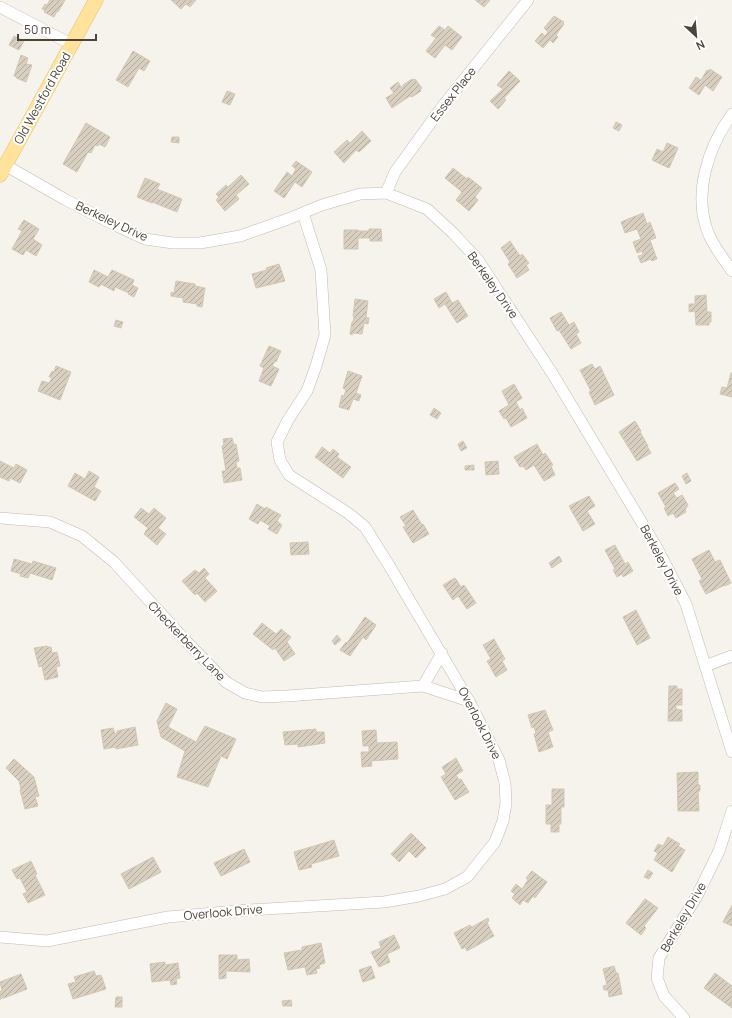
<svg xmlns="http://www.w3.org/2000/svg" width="732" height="1018" font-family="Manrope,sans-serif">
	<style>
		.building { fill: url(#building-hatch); stroke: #d3c7b4 }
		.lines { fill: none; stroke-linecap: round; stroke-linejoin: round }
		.minor-casing { stroke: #c2bbae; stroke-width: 12 }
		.major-casing { stroke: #e6c16a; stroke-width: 15 }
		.minor { stroke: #fff; stroke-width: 11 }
		.major { stroke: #ffe39c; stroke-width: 14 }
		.labels { text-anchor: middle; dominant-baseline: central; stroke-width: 4; stroke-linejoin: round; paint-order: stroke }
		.street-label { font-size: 12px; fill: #4b4439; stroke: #fff }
	</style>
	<defs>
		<pattern id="building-hatch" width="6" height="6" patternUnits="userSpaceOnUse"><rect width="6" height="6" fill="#d8cfc1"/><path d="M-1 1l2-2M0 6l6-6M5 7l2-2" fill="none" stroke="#b1aa9e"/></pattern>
	</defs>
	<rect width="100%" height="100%" fill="#f6f3ec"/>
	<path class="building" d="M50 0H65L58 12 57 11 54 17 44 12 45 10 42 9 45 4 47 5Z
		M171 0H196L190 7 186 4 181 9Z
		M475 0H490L484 7Z
		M554 16 564 22 563 23 564 24 556 35 558 37 553 43 550 40 543 48 535 41 542 33 545 36 548 32 544 28Z
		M439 26 445 30 448 26 462 37 452 50 445 45 435 58 426 51 436 38 431 35Z
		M14 36 24 41 19 50 9 45Z
		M133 51 150 61 144 71 139 68 128 87 116 80Z
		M21 55 28 58 26 64 32 65 26 82 16 78 17 77 14 76Z
		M710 69 722 77 713 91 705 85 699 95 689 88 696 77 701 80 707 70 709 71Z
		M509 71 520 81 504 98 506 100 498 109 490 101 503 89 497 85Z
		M412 79 413 80 415 79 422 88 420 89 421 91 412 97 410 96 392 108 386 98 394 93 390 88 398 82 402 88 403 87V85Z
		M227 91 235 94 230 105 222 102Z
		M616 122 622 125 619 131 613 128Z
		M86 123 110 137 105 147 99 144 98 146 95 145 91 153 88 152 77 172 63 164Z
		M362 131 371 141 359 152 356 150 344 163 334 152 347 140 350 143Z
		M172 137H179V143L171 142Z
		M667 143 678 148 669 168 652 160 657 149 663 152Z
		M296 161 312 172 302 187 295 182 284 198 274 191 287 172 292 176 296 169 292 166Z
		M453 168 467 179 468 177 482 188 475 197 478 200 469 211 456 200 462 192 445 178Z
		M241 175 249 184 236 195 239 199 225 211 216 200 219 197 216 194 226 185 228 187Z
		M145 178 160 184 157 189 182 199 177 212 152 202V203L137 197Z
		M643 213 647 224 650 222 656 238 650 240 657 259 652 261 651 259 641 263 638 256 643 255 642 251 637 253 633 242 641 239 637 229 625 233 621 222Z
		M24 220 39 229 33 239 42 245 36 256 26 250 23 255 12 249 22 231 18 229Z
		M369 229H381L382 241H370V238H358V249H344V230H358V231H369Z
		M510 241 520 256 522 254 529 263 526 265 529 270 517 278 508 264 510 262 501 248Z
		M279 264 285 281 256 288 252 274 267 270 266 268Z
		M94 270 108 277 112 270 134 280 132 285 138 288 134 297 128 294 129 293 115 287 114 291 101 284 99 287 89 282Z
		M176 281 195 284V286L205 288 202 307 197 306V304L183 302V298L171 296V292L174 293Z
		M446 292 452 303 458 300 468 316 457 323 445 304 439 308 434 299Z
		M706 295 707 312H711V322H709V325H696L695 311 689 312V304H695V296Z
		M355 299 368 301 366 317 369 318 368 324 364 323 362 334 353 333 352 335 350 334 352 322H353L354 317 353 316Z
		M561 312 569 325 574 322 579 332 576 334 581 343 571 349 559 330 557 331 550 318Z
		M116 320 123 322 121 328 114 326Z
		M269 346 281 351 276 362 275 361 272 366 279 369 271 386 259 381 264 368 260 366Z
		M592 364 595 369 600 366 614 395 595 405 589 392 591 391 580 370Z
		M56 366 71 372 60 400 38 391 42 381 49 383 52 378 49 377 52 371 54 372Z
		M348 371 362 376 356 393 361 395 359 401 353 399 349 410 339 407 342 395 344 396 346 390 343 388Z
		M731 373H732V397L720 394 722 387 727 388Z
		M514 384 522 398 516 402 520 410 522 408 527 418 511 427 506 418 504 419 499 411 509 405 502 391Z
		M434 408 441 413 437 419 430 415Z
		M635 421 641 431 640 432 648 446H647L651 453 637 461 619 432Z
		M232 438 234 445 236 444 239 461 236 462 237 468H240L242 480 224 483 222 471H226L222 446 224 445 223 439Z
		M463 441 467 448 461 451 458 444Z
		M537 444 543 455 545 453 553 465 551 466 555 475 544 481 534 465 526 470 523 466 520 467 514 457Z
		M322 447 330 453 333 449 339 454 337 457 351 467 343 478 315 457Z
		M0 461 14 468 16 464 27 470 20 483 10 478 9 481 0 477Z
		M498 461 499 474 486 475 485 462Z
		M474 465V470H465V466Z
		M89 471 99 477 94 487 101 491 95 501 68 486 75 473 85 479Z
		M687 473 691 481 686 484 682 476Z
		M675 483 679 489 673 493 677 498 682 495 688 505 685 510 686 512 676 518 673 513 668 516 664 508 666 507 658 493Z
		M589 496 595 506 587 511 595 524 583 531 569 506Z
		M257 504 265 509 266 507 281 515 277 521 282 525 277 534 268 529 270 526 260 520 258 524 249 519Z
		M141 508 149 514 154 508 166 518 158 528 166 534 157 545 144 534 148 528 134 517Z
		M413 510 422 525 423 524 429 534 413 543 403 527 406 526 400 517Z
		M308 542 309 554 291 555 290 543Z
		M615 545 625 564 628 562 633 571 623 577 622 574 617 577 613 570 615 569 605 550Z
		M709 550 715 562 720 560 731 583 725 586V585L706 594 699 581 702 579 692 559Z
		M559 556 562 561 552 568 549 563Z
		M14 559 32 564 33 561 56 568 52 580 30 573 28 578 20 576 21 574 11 571Z
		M204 568 209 574 205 578 217 591 205 602 197 593 195 595 182 581 195 570 199 573Z
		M455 578 461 587 464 585 476 603 467 609 458 596 453 600 443 585Z
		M636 610 650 638 637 645 623 617Z
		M365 617 376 625 366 640 363 637 350 656 340 650 346 642 347 643Z
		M262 623 276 634 281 629 291 637 287 642 295 654 284 661 275 648 273 650 253 634Z
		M337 635 341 640 335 645 332 641Z
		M494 639 505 659 502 661 507 670 496 677 487 661 491 659 483 645Z
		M47 646 48 647H51L52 653 57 652 60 666 56 667 58 677 45 680 42 666 39 667 34 648Z
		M669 686H677V689H682V705H676V709L682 710V721H668Z
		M166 703 177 709 168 727 196 742 205 726 236 739 227 759 221 756 208 787 177 777 185 751 161 737 157 721Z
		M545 710 553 730 548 732 553 747 539 752 534 734 536 733 534 727 532 728 528 715Z
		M135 727 138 745 116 749V747L104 749 101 730 113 728 115 734 117 733V731Z
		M316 729V732H324L325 743 298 747V744L285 745 283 732Z
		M376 730 377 743 397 742 398 759 371 761 372 766 362 767 361 752H369V746H363L362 731Z
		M456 758 463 771 456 775 459 780 461 779 469 792 455 800 441 777 446 774 442 767Z
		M14 759 34 777 39 796 35 797 38 806 25 809 20 790 21 789 19 781 6 768Z
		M698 772V785H700V791H698L699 811H678L677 773Z
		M552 789H564V807H561V824H559V832H551V824H546V805H552Z
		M411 833 426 848 416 858 409 851 399 862 391 854Z
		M668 837 680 844 678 846 685 850 672 872 654 860 658 853 654 851 658 844 663 846Z
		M334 840 339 856 311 864 312 867 299 870 294 852Z
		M244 849 250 862 221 876 214 863Z
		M153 857 161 872 129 889 121 874Z
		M31 861 37 874 35 875 45 895 28 903 23 894 27 892 20 878 17 879 12 870Z
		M648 870 653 873 649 879 644 877Z
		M532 871 547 882 535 898 533 896 528 903 523 900 520 905 512 898 515 894 511 891 516 884 522 889 528 880 526 878Z
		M645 899 658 908 644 926 646 928 641 935 626 923Z
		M732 905V926L723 922Z
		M488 918 489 921 487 923 494 936 467 951 465 947 462 949 454 933 470 925 472 927Z
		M394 935 400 948 387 954 390 962 379 967 371 952 381 948 379 942Z
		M321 943 325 963 319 965 320 968 316 969 317 973 307 975 305 967 288 970 284 953 302 950V947Z
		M219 955H237V960L249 959 250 972 226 971V978L219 979Z
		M165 962V965L178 963 180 978 176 979 177 984 171 985 170 980 152 982 150 964Z
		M371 966 375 978 363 982 359 970Z
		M614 966 616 973H618L622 994 609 997 608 990H604L603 986 607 985 603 969Z
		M94 971 96 976 101 975 106 989 73 999 68 984 76 982 74 977Z
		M715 973 732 986V1008L704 988Z
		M21 974 27 989 4 998H1L0 1000V991H2L0 982Z
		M116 997H122V1007H115Z
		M291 1000 292 1006H283L282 1001Z"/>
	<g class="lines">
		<g class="minor-casing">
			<path id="minor" d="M0 7 71 44
				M732 114C708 147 692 195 709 235 715 248 724 260 732 271
				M5 165 66 200 113 224 145 239 173 243H200L240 236 288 219 322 205 360 194 386 193 427 209 453 233 478 260 552 373 657 548 686 604 732 752
				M386 193 395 172 442 107 528 0
				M0 518 50 522 82 536 114 562 186 641 226 682 245 693 262 697 287 696 423 686 469 701
				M705 666 732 656
				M423 686 442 653
				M0 937 47 941 168 917 249 910 384 902 419 896 445 889 467 877 495 842 503 821 506 803 505 783 499 760 469 701 390 567 365 527 348 513 289 475 280 460 277 442 288 420 307 391 316 366 325 335 321 270 303 213
				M684 1018 664 996 657 978 659 958 697 896 719 851 732 811"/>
		</g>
		<g class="major-casing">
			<path id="major" d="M0 175 96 0"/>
		</g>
		<use href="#minor" class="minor"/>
		<use href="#major" class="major"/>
	</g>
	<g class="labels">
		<g class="street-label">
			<text transform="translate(453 94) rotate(-52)">Essex Place</text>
			<text transform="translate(42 98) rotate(-61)">Old Westford Road</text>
			<text transform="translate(112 221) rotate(25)">Berkeley Drive</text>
			<text transform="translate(493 285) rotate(55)">Berkeley Drive</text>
			<text transform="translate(662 560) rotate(62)">Berkeley Drive</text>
			<text transform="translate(187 641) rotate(46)">Checkerberry Lane</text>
			<text transform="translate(480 723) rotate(63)">Overlook Drive</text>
			<text transform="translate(223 912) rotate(-5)">Overlook Drive</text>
			<text transform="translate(683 917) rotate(-60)">Berkeley Drive</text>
		</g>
	</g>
	<g transform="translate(696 36) rotate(154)" stroke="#ffffff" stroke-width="3" paint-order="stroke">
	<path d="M0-3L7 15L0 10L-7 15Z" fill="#4b4439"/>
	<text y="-6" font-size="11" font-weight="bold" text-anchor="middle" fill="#4b4439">N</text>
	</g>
	<path d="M18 34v6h78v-6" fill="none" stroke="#4b4439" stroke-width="2"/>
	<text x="24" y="34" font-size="12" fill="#4b4439" stroke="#ffffff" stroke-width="3" paint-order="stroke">50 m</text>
</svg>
